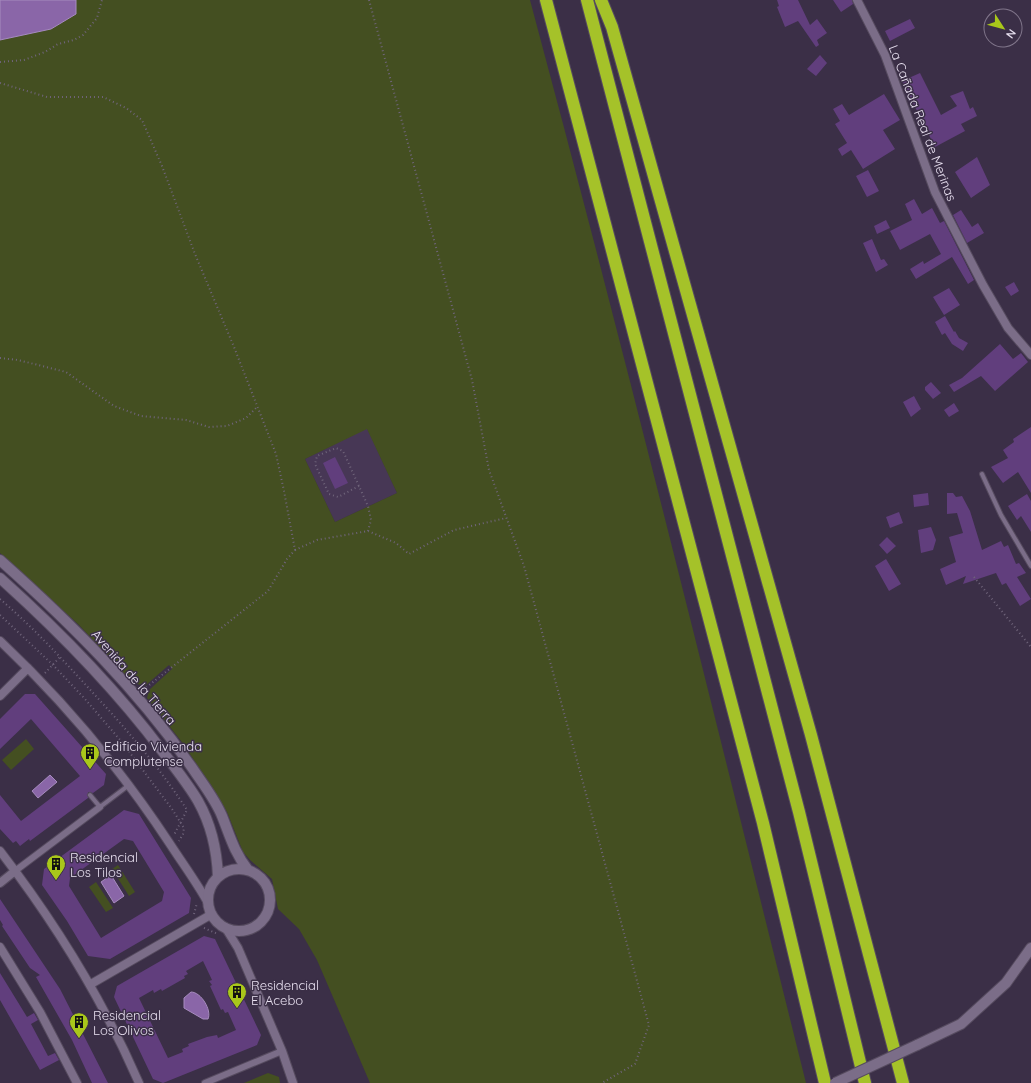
<svg xmlns="http://www.w3.org/2000/svg" width="1031" height="1083" font-family="Quicksand,sans-serif">
	<style>
		.built { fill: #473755 }
		.green { fill: #444f21; fill-rule: evenodd }
		.water { fill: #8a66a8; stroke: #a68bbe }
		.building { fill: #613e7d; fill-rule: evenodd }
		.lines { fill: none; stroke-linecap: round; stroke-linejoin: round }
		.service-casing { stroke: #564b5f; stroke-width: 6 }
		.pedestrian-casing { stroke: #564b5f; stroke-width: 8 }
		.minor-casing { stroke: #564b5f; stroke-width: 10 }
		.tertiary-casing { stroke: #564b5f; stroke-width: 12 }
		.secondary-casing { stroke: #564b5f; stroke-width: 12 }
		.motorway-casing { stroke: #564b5f; stroke-width: 14 }
		.path { stroke: #70657b; stroke-width: 2; stroke-dasharray: 1 3; stroke-linecap: butt }
		.service { stroke: #7b6d88; stroke-width: 4 }
		.pedestrian { stroke: #7b6d88; stroke-width: 6 }
		.minor { stroke: #7b6d88; stroke-width: 8 }
		.tertiary { stroke: #7b6d88; stroke-width: 10 }
		.secondary { stroke: #7b6d88; stroke-width: 10 }
		.motorway { stroke: #a5c229; stroke-width: 12 }
		.secondary-bridge-casing { stroke: #564b5f; stroke-width: 12; stroke-linecap: butt }
		.secondary-bridge { stroke: #7b6d88; stroke-width: 10 }
		.labels { text-anchor: middle; dominant-baseline: central; stroke-width: 3; stroke-linejoin: round; paint-order: stroke }
		.street-label { font-size: 13px; fill: #e9e1f1; stroke: #3b2f47 }
		.poi-label { font-size: 13px; fill: #e9e1f1; stroke: #3b2f47; text-anchor: start }
	</style>
	<rect width="100%" height="100%" fill="#3b2f47"/>
	<path class="built" d="M367 428 397 493 335 522 305 459Z"/>
	<path class="green" d="M76 0H530C627 360 716 722 806 1083H370L317 960 299 929 278 909 272 879 250 860 243 852 227 812 211 785 181 741 147 698 149 690 172 669 169 665 145 686 133 683 79 625 0 553V40L51 29 76 14ZM367 429 397 493 335 522 305 459Z
		M26 739 34 749 11 770 2 760Z
		M118 865 135 892 129 896 112 869Z
		M96 882 113 908 106 912 89 887Z
		M268 1073 279 1077 280 1083H244Z"/>
	<path class="water" d="M0 0H76V14L51 29 0 40Z
		M50 775 57 782 38 798 32 791Z
		M111 875 124 896 114 903 101 882Z
		M191 992C201 992 212 1010 208 1019H203L184 1008V998Z"/>
	<path class="building" d="M777 0H798L810 25 817 19 827 33 817 40 819 45 816 47 798 21 785 27 777 7 779 6Z
		M833 0H852L853 4 841 12Z
		M910 19 915 28 890 41 885 31Z
		M820 55 827 63 816 76 807 69Z
		M920 73 941 115 957 106 950 96 963 91 970 109 973 107 977 116 961 124 965 131 935 147 902 81Z
		M884 94 900 120 883 130 895 149 863 169 851 150 842 156 838 149 847 143 835 124 840 121 833 109 842 104 849 115Z
		M977 157 990 185 971 198 955 172Z
		M868 170 879 191 867 197 856 176Z
		M914 199 922 214 932 208 940 223 944 221 974 280 968 284 952 257 916 279 910 269 923 261 924 264 941 254 930 234 900 250 890 231 912 220 905 204Z
		M961 210 972 227 978 223 984 233 967 243 953 215Z
		M886 220 890 228 877 234 874 226Z
		M872 239 881 260 884 259 888 265 876 272 863 243Z
		M1014 282 1019 291 1011 296 1005 287Z
		M949 288 960 305 944 315 933 297Z
		M945 316 954 332 955 331 959 338 968 343 963 351 952 344 945 333 942 335 935 322Z
		M1000 344 1013 359 1021 353 1028 362 995 391 981 376 954 392 949 385 962 378Z
		M931 382 941 393 933 399 925 390V387Z
		M914 396 921 409 911 417 903 402Z
		M954 403 959 411 949 417 944 410Z
		M1031 427V493L1018 472 1003 483 991 467 1008 458 1003 450 1014 442 1013 439Z
		M335 457 348 483 335 489 323 463Z
		M928 493 929 505 914 507 913 495Z
		M947 493H953L956 497 962 496 970 511 982 550 1001 541 1004 547 1008 545 1016 564 1019 563 1026 573 1017 577 1031 599 1020 606 1006 583 1002 585 996 573 963 584 966 576 946 585 940 569 956 562 949 537 963 533 957 513 947 514Z
		M1027 494 1031 501V532L1021 516 1017 520 1008 506Z
		M899 512 903 523 890 528 886 517Z
		M931 527 936 540 933 550 921 553 918 530Z
		M887 537 896 546 887 554 879 545Z
		M886 559 901 584 889 591 875 566Z
		M25 694H35L106 774 104 785 93 793 88 792V798L30 841 29 839 20 846 16 841 13 843 0 829V795L21 821 80 776 31 719 0 749V719Z
		M124 810 139 814 191 898 189 913 110 959 88 956 67 921 42 885 44 869ZM124 839 133 841 164 892 162 901 101 938 69 886 70 878Z
		M0 899 60 989 108 1083H92L72 1040 36 977 40 975 30 968 2 926 3 925 0 920Z
		M204 936 215 939 261 1035 257 1045 163 1083 153 1079 114 997 117 986ZM203 961 212 980 209 981 212 985 210 986 221 1010 223 1009 225 1013 228 1012 236 1030 218 1038 217 1035 207 1037 188 1044 189 1046 182 1049 183 1052 168 1058 139 998 153 990 154 993 161 989 162 991 185 978 184 976 188 974 186 971Z
		M0 973 27 1017 34 1013 38 1020 31 1024 48 1056 55 1053 59 1060 40 1070 0 1000Z"/>
	<g class="lines">
		<g class="service-casing">
			<path id="service" d="M982 474 1001 515 1031 566
				M90 795 100 807 129 785"/>
		</g>
		<g class="pedestrian-casing">
			<path id="pedestrian" d="M15 871 100 807
				M205 1083 282 1051"/>
		</g>
		<g class="minor-casing">
			<path id="minor" d="M857 0 885 55 935 192 983 285 1008 328 1031 355
				M0 641C67 704 120 768 170 844 183 864 197 883 208 903
				M0 696 28 668
				M0 851C57 925 102 998 139 1083
				M0 883 15 871
				M225 927 238 948 282 1051 293 1083
				M0 947 40 1012 77 1083
				M91 984 212 914"/>
		</g>
		<g class="tertiary-casing">
			<path id="tertiary" d="M0 560C71 623 139 691 193 769 203 784 215 799 222 816 230 836 234 852 248 870
				M0 578C59 631 115 688 163 752 175 768 188 784 198 801 211 824 217 851 218 877
				M208 900a31 31 0 1 1 62 0a31 31 0 1 1-62 0Z"/>
		</g>
		<g class="secondary-casing">
			<path id="secondary" d="M917 1045 961 1024 1006 983 1031 948"/>
		</g>
		<g class="motorway-casing">
			<path id="motorway" d="M546 0 763 823 825 1083
				M587 0 799 812 865 1083
				M601 0 612 27 811 735 903 1083"/>
		</g>
		<path class="path" d="M369 0 472 380 489 470 524 566 649 1025 635 1064 602 1083
			M0 62 24 60 45 52 58 44 74 40 83 35 97 18 102 0
			M0 83 47 97H103L126 108 142 120 162 166 195 254 234 347 276 454 284 491 295 550 287 559 268 591 143 690
			M0 358 18 360 66 372 114 406 141 416 186 420 209 427 227 426 246 418 257 407
			M359 486 338 497 329 494 315 464 317 456 336 448 343 451 368 506 371 520 368 531
			M295 550 317 540 368 531 396 543 409 554 454 530 506 518
			M974 577 1031 647
			M0 599C34 628 64 661 94 694 127 730 160 768 187 810L174 835
			M0 615 53 665 85 699 121 741 172 809 184 828 183 834 179 841
			M45 673 60 657
			M194 914 197 903
			M204 928 218 934"/>
		<use href="#service" class="service"/>
		<use href="#pedestrian" class="pedestrian"/>
		<use href="#minor" class="minor"/>
		<use href="#tertiary" class="tertiary"/>
		<use href="#secondary" class="secondary"/>
		<use href="#motorway" class="motorway"/>
		<g class="secondary-bridge-casing">
			<path id="secondary-bridge" d="M835 1083 917 1045"/>
		</g>
		<use href="#secondary-bridge" class="secondary-bridge"/>
	</g>
	<defs>
		<g id="building-pin" transform="scale(1)"><path d="M0 17L-7.5 6A9.5 9.5 0 1 1 7.5 6Z" fill="#a9c71a" stroke="#3b2f47"/><path d="M-4-6H4V6H1V3H-1V6H-4ZM-2.5-4.3h1.7v1.8h-1.7ZM.8-4.3h1.7v1.8H.8ZM-2.5-1h1.7V.8h-1.7ZM.8-1h1.7V.8H.8Z" fill="#111"/></g>
	</defs>
	<g fill-rule="evenodd">
		<use href="#building-pin" x="90" y="753"/>
		<use href="#building-pin" x="56" y="864"/>
		<use href="#building-pin" x="237" y="992"/>
		<use href="#building-pin" x="79" y="1022"/>
	</g>
	<g class="labels">
		<g class="street-label">
			<text transform="translate(923 123) rotate(69)">La Cañada Real de Merinas</text>
			<text transform="translate(134 677) rotate(49)">Avenida de la Tierra</text>
		</g>
		<g class="poi-label">
			<text x="104" y="746">Edificio Vivienda<tspan x="104" dy="15">Complutense</tspan></text>
			<text x="70" y="857">Residencial<tspan x="70" dy="15">Los Tilos</tspan></text>
			<text x="251" y="985">Residencial<tspan x="251" dy="15">El Acebo</tspan></text>
			<text x="93" y="1015">Residencial<tspan x="93" dy="15">Los Olivos</tspan></text>
		</g>
	</g>
	<g transform="translate(1003 28) rotate(126)"><circle r="19" fill="#3b2f47" stroke="#81768b"/>
	<path d="M0-3L7 15L0 10L-7 15Z" fill="#a9c71a"/>
	<text y="-6" font-size="11" font-weight="bold" text-anchor="middle" fill="#e9e1f1">N</text>
	</g>
</svg>
